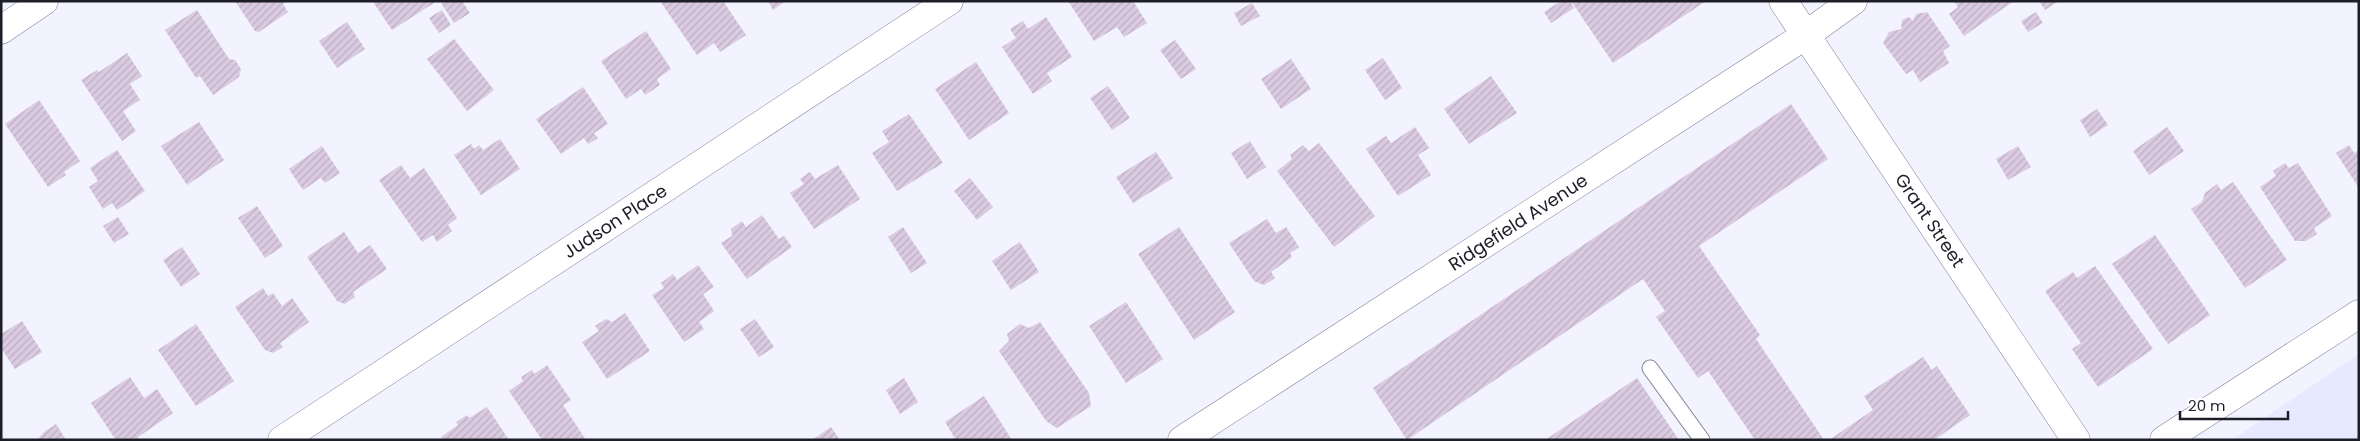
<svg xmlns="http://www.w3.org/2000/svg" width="2360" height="441" font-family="Poppins,sans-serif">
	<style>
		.built { fill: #e7e9fe }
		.building { fill: url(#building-hatch) }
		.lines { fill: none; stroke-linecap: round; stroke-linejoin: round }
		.lane-casing { stroke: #82849c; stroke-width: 17 }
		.street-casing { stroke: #82849c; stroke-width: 29 }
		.lane { stroke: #fff; stroke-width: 15 }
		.street { stroke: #fff; stroke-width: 28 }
		.labels { text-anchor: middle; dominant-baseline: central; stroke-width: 4; stroke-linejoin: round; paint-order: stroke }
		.street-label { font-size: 18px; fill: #1d1e27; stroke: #fff }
	</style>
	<defs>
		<pattern id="building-hatch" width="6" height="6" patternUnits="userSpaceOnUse" patternTransform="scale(1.25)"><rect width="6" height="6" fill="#dbcbe2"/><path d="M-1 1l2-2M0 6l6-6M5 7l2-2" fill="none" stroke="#bcaec2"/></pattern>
	</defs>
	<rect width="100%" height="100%" fill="#f2f3fe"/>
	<path class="built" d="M2359 354V440H2232Z"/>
	<path class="building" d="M235 1H287L283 4 288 12 259 32 255 31Z
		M375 1H434V3L392 30 373 2Z
		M444 1H462L470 13 454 23 441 3Z
		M660 1H723L746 35 720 52 714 43 697 55Z
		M768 1H786L773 10Z
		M1068 1H1133L1147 23 1124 37 1117 27 1094 41Z
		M1561 1H1570L1574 8 1551 23 1544 12Z
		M1571 1H1706L1613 63Z
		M1954 1H2014L1964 36 1949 14 1958 7Z
		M2039 1H2059L2045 10Z
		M1252 3 1260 16 1241 26 1234 13Z
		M197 10 229 59 235 60 241 69 239 77 213 95 200 76 196 78 165 30Z
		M442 10 451 25 439 33 429 18Z
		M1927 12 1950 46 1943 51 1949 63 1920 82 1913 70 1906 74 1883 43 1889 32 1901 29 1902 20 1909 17 1913 21 1916 14Z
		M2036 12 2043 23 2028 32 2021 21Z
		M1046 17 1072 57 1047 73 1052 81 1033 94 1002 47 1016 38 1010 29 1023 21 1028 29Z
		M347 22 365 49 337 68 319 41Z
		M646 31 671 69 657 79 660 85 645 95 641 89 626 99 601 61Z
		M454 39 494 90 467 111 427 59Z
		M1175 40 1196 69 1181 79 1160 50Z
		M127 53 142 76 130 84 140 100 123 111 136 131 122 141 81 80 97 70 99 72Z
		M1383 58 1402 88 1385 100 1365 70Z
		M1291 59 1311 89 1281 109 1261 79Z
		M976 62 1009 113 969 140 935 89Z
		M1491 76 1517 113 1469 144 1444 109Z
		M1108 86 1130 118 1112 130 1090 98Z
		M583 87 608 124 594 133 598 138 588 144 584 138 561 154 536 119Z
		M39 100 80 161 64 172 66 175 48 187 5 124Z
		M1791 104 1828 159 1699 246 1760 335 1756 339 1824 440H1755L1708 371 1698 378 1656 317 1665 311 1643 279 1407 440 1373 388Z
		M2097 109 2108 125 2090 137 2080 120Z
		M909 114 943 163 897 191 872 153 889 142 882 131Z
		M199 122 224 160 187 185 161 146Z
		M1415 127 1429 148 1418 155 1431 175 1398 196 1366 149 1386 136 1391 143Z
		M2167 127 2184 151 2149 175 2133 151Z
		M500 139 520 169 481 195 454 155 471 144 474 149 479 145 483 150Z
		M1250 141 1266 167 1247 179 1231 153Z
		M1319 143 1375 216 1334 247 1277 171 1292 159 1290 155 1303 145 1309 151Z
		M2349 145 2354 153 2359 150V188L2336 153Z
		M322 146 340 173 325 183 321 178 303 190 289 169Z
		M2018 146 2031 167 2008 180 1996 159Z
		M117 150 145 191 117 210 112 203 103 209 89 187 98 181 90 168Z
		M1156 152 1173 178 1133 203 1116 177Z
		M2285 163 2289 168 2298 163 2332 216 2314 228 2317 234 2306 241H2295L2260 187 2276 176 2273 171Z
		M401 165 410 178 424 168 457 218 448 225 452 231 437 242 433 235 422 242 379 180Z
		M838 165 860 199 814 229 790 193 804 184 800 179 810 172 815 179Z
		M970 178 993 207 977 220 954 191Z
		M2233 182 2287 260 2245 288 2191 209 2202 202 2205 193 2217 184 2221 190Z
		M257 206 283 246 265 258 238 218Z
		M762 215 779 239 784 236 792 247 747 279 721 243 732 236 731 229 742 221 746 227Z
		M118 217 129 234 114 243 103 226Z
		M1267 219 1276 233 1286 227 1299 247 1290 253 1292 257 1271 272 1275 278 1264 285 1254 281 1229 243Z
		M903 227 927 263 911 273 888 237Z
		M1179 227 1235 312 1194 340 1138 254Z
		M344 232 358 253 370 245 387 269 353 292 355 297 345 304 337 301 307 257Z
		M2155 235 2210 315 2168 344 2112 264Z
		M1020 242 1039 272 1011 290 992 261Z
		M182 247 200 274 181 287 163 260Z
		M698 265 714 287 703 294 714 311 699 322 704 329 684 342 652 295 664 288 661 283 673 274 677 280Z
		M2095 266 2153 349 2098 387 2072 349 2081 343 2045 291 2073 272 2077 278Z
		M263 288 268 296 273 293 282 306 292 298 309 322 280 343 283 347 273 353 265 350 235 307Z
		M1126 302 1163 359 1126 383 1089 326Z
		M625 313 650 351 607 379 582 342 599 331 595 326 606 319 612 322Z
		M755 319 774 347 759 357 740 329Z
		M22 321 42 352 15 369 1 348V334Z
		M1040 322 1089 393 1091 406 1057 428 1046 421 999 351 1009 341 1007 334 1020 324 1029 328Z
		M196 324 234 381 196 406 158 350Z
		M1923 357 1932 370 1937 366 1970 415 1934 440H1829L1873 410 1864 396Z
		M547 365 571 400 563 405 586 440H542L509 391 523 381 521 377 532 370 534 374Z
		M130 377 144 398 157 389 173 413 138 437 139 440H116L91 403Z
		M904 378 918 402 900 414 886 390Z
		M1637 378 1679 440H1545Z
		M984 396 1012 440H956L945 422Z
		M487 407 509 440H443L441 437 458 425 456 422 467 415 469 418Z
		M56 424 66 440H37L44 432Z
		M831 427 840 440H812Z"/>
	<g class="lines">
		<g class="lane-casing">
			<path id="lane" d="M1650 368 1702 440"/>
		</g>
		<g class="street-casing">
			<path id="street" d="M1783 1 2076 440
				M1 30 44 1
				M282 440 949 1
				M1182 440 1806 35 1853 1
				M2164 440 2359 314"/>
		</g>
		<use href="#lane" class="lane"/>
		<use href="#street" class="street"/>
	</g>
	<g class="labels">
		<g class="street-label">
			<text transform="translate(1930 220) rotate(56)">Grant Street</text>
			<text transform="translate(615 221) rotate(-33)">Judson Place</text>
			<text transform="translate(1518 222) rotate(-33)">Ridgefield Avenue</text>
		</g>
	</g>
	<rect width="2360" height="441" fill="none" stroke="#1d1e27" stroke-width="5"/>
	<path d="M2180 411v8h108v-8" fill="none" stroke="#1d1e27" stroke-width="2.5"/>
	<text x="2188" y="411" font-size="15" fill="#1d1e27" stroke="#ffffff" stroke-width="4" paint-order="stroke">20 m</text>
</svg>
